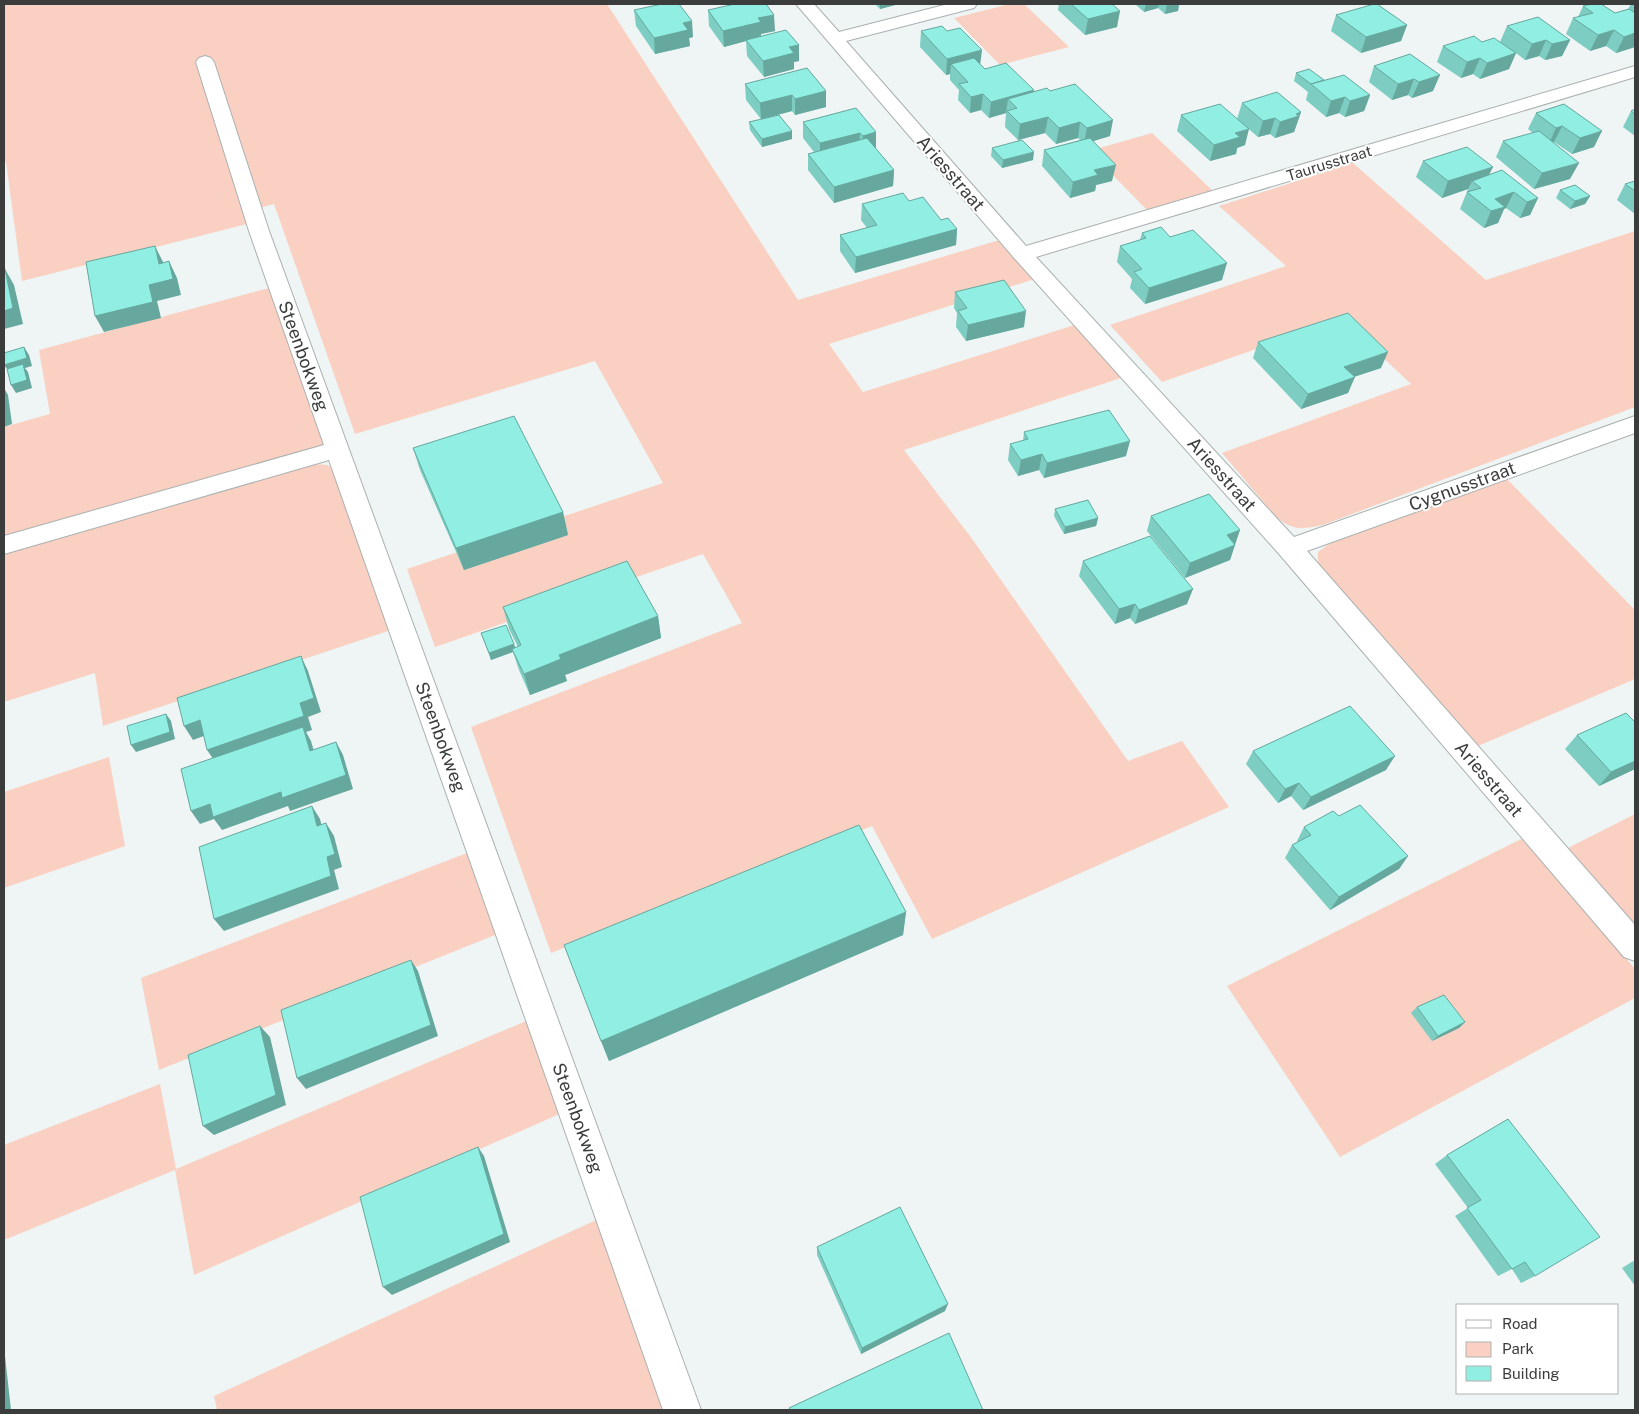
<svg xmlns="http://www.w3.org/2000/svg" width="1639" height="1414" font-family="'Public Sans',sans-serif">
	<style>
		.green { fill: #f9d0c2 }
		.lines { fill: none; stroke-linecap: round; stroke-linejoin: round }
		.street-casing { stroke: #aab1b0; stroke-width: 2 }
		.street { fill: #fff; fill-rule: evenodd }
		.wall { fill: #7dcdc2 }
		.shaded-wall { fill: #66a79e }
		.building { fill: #91eee2; stroke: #66a79e }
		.labels { text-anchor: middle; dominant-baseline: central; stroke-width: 4; stroke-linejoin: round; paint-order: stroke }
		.far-street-label { font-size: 15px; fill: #3b3d3d; stroke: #fff }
		.street-label { font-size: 18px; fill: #3b3d3d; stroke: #fff }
	</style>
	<rect width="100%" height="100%" fill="#eef5f4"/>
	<path class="green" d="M4 4H607L798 300 1006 238 1041 277 829 344 863 392 1081 323 1127 376 904 450 970 536 1128 761 1182 741 1229 807 932 939 872 826 551 953 471 727 742 623 703 554 435 647 407 569 663 483 595 361 355 434 274 204 259 208 263 220 22 281 6 162H4Z
		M1010 4H1024L1069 47 1000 65 954 18Z
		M1152 133 1214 192 1149 212 1089 151Z
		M1353 163 1486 280 1635 231V407L1323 525C1302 529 1294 531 1277 518L1222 453 1411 384 1342 319 1162 382 1110 325 1286 266 1219 206Z
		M284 284 327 443 313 451 4 538V427L50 414 39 350Z
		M314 464 327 465 341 472 403 626 103 726 95 673 4 702V549Z
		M1505 477 1635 610V679L1478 746 1324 573 1318 562V552L1333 541Z
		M109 757 125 846 4 888V792Z
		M1635 814V925L1566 849Z
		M1523 838 1635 969V998L1340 1157 1227 986Z
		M480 848 510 929 159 1070 141 978Z
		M531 1019 564 1112 194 1275 175 1170 4 1240V1145L160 1084 176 1169Z
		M607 1215 677 1410H217L214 1396Z"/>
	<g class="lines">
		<g class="street-casing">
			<path id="street" d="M796 4H814L839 32 948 4H977L974 8 846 41 1026 246 1635 66V77L1036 257 1294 537 1635 416V433L1307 551 1635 925V961L1624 957 1280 555 1015 259Z
				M205 56 211 58 214 62 269 231 701 1410H663L329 460 4 554V536L324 445 249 231 196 62 199 58Z"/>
		</g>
		<use href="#street" class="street"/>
	</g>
	<path class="wall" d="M732 4H766L775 31 761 34V36L799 45V61L794 62V69L764 77 747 56 746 41 724 47 709 26 708 10 732 5Z
		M875 4H899L880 9Z
		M1059 4H1112L1117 27 1085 35 1058 10Z
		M1135 4H1179L1178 11 1165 14 1158 8 1144 12Z
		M1631 4H1635V47L1616 53 1606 46 1590 51 1566 34 1573 18 1578 17 1583 6 1615 13 1628 9Z
		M634 10 693 37 689 38 690 46 655 54 636 26Z
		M1336 15 1407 25 1401 41 1361 53 1331 31Z
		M1507 26 1570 40 1562 56 1545 60 1539 56 1525 60 1516 53 1509 69 1480 79 1473 74 1461 78 1437 62 1443 46 1482 42 1510 49 1500 42Z
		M921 31 980 64 985 69 1034 90V92L1050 91 1110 136 1093 141 1112 181 1096 185 1095 191 1070 198 1042 166 1044 150 1080 140 1078 138 1056 144 1045 133 1018 140 1005 127 1006 113 989 118 981 110 970 113 958 100 959 90 950 80V74L946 75 920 47Z
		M1410 54 1433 91 1412 98 1408 95 1392 100 1369 82 1374 66Z
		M1296 73 1324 80 1370 95 1364 111 1345 117 1339 113 1326 117 1306 100 1308 92 1294 81Z
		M745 84 826 91V107L795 115 792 111 774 116 792 131V139L762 147 750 130 749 122 761 119 746 100Z
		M1242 103 1301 112 1294 132 1275 138 1270 134 1258 137 1237 119Z
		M1564 104 1594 147 1572 154 1554 142H1553L1570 179 1534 189 1496 157 1503 141 1533 133 1528 129 1536 113Z
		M856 108 876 149 894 170 893 186 834 203 808 170V154L814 152 803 138V122Z
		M1635 109V136L1623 127 1631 111Z
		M1181 115 1245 145 1237 148 1236 154 1210 161 1177 131Z
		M992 148 1033 160 1002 168 991 156Z
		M1423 161 1489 175 1538 198 1530 215 1520 218 1506 208 1504 209 1498 223 1484 228 1460 209 1468 189 1442 198 1416 177Z
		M1635 181V214L1617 200 1625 184Z
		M1560 190 1590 196 1585 204 1570 209 1556 198Z
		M909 201 957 229 956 245 855 273 840 251V235L867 228 861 220 862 204Z
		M1142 233 1170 237 1222 280 1145 304 1130 288 1132 279 1117 262 1120 246 1140 240Z
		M955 292 1024 327 966 341 956 327 957 313 954 308Z
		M1258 342 1381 368 1354 377 1348 393 1301 409 1253 358Z
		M1024 432 1126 456 1044 478 1039 470 1018 476 1008 460 1010 444 1023 441Z
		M413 448 563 512 568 535 464 570 420 470Z
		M1055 509 1098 518 1096 526 1064 534 1054 516Z
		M1151 516 1235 544 1230 560 1185 578 1147 531Z
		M1083 561 1187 604 1135 624 1130 618 1115 624 1079 576Z
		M503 607 658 616 661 638 565 675 567 681 530 695 519 670 513 652 491 660 481 633 514 644 515 647H518L509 629Z
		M1577 735 1635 769 1599 786 1565 749Z
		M1253 751 1386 770 1303 810 1291 796 1278 803 1246 764Z
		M1339 816 1408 856 1399 869 1330 910 1285 858 1292 845 1298 842 1297 841 1304 827Z
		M906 912 903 935 609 1061 564 945Z
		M1417 1007 1465 1022 1459 1028 1432 1041 1411 1013Z
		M1508 1119 1535 1276 1521 1283 1512 1269 1498 1276 1455 1216 1468 1208 1435 1164 1447 1155Z
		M817 1247 945 1311 861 1354 817 1255Z
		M1635 1260V1286L1622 1268Z"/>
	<path class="shaded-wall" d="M880 4H899L880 9Z
		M1146 4H1159L1158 8 1144 12Z
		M1167 4H1179L1178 11 1165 14Z
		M1120 11 1117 27 1085 35 1088 19Z
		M774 15 775 31 761 34V38L746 40V41L724 47 723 31 758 18Z
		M692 21 693 37 689 38 690 46 655 54 654 38 683 23Z
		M1407 25 1401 41 1361 53 1366 37Z
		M1614 30 1606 46 1590 51 1598 35Z
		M1635 33V47L1616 53 1624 37Z
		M1546 40 1539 56 1525 60 1532 44Z
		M1570 40 1562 56 1545 60 1552 44Z
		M799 45V61L794 62V69L764 77 763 61 789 47Z
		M982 50 980 66 951 64 950 74 946 75 947 59Z
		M1516 53 1509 69 1480 79 1487 63Z
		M1480 58 1473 74 1461 78 1467 62Z
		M1440 75 1433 91 1412 98 1419 82Z
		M1414 79 1408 95 1392 100 1398 84Z
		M1034 90 1032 106 1017 108 1008 99 1006 113 989 118 991 102Z
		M826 91V107L795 115V99Z
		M983 94 981 110 970 113 971 97Z
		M792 95V111L761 119 760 103Z
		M1370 95 1364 111 1345 117 1350 101Z
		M1345 97 1339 113 1326 117 1331 101Z
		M1301 112 1294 132 1275 138 1280 122 1296 114Z
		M1048 117 1045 133 1018 140 1020 124Z
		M1275 118 1270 134 1258 137 1263 121Z
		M1113 120 1110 136 1084 144 1087 128Z
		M1080 122 1078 138 1056 144 1059 128Z
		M1562 126 1554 142 1549 144 1556 128Z
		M1249 129 1245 145 1237 148 1236 154 1210 161 1214 145 1235 133Z
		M792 131V139L762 147V139Z
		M1602 131 1594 147 1572 154 1580 138Z
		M876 132V148L862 152 863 136Z
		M860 133 859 149 820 159V143Z
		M1034 152 1033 160 1002 168 1003 160Z
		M1579 163 1570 179 1534 189 1542 173Z
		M1116 165 1112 181 1096 185 1095 191 1070 198 1073 182 1094 170Z
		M1493 167 1485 183 1472 181 1468 189 1442 198 1448 181Z
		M894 170 893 186 834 203V187Z
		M1514 192 1506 208 1504 209 1498 223 1484 228 1491 211 1495 199Z
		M1590 196 1585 204 1570 209 1575 201Z
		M1538 198 1530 215 1520 218 1527 202Z
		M957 229 956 245 855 273 856 257Z
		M155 246 163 262 166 280 159 264Z
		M169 261 177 278 181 295 157 301 161 318 104 332 95 316 149 285Z
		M1227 263 1222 280 1145 304 1149 288Z
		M5 269 14 285 23 324 4 329Z
		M1026 311 1024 327 966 341 968 325Z
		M24 347 29 355 32 366 25 368 28 372 32 388 16 393 11 385 10 373 4 365Z
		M1388 352 1381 368 1338 382 1344 367Z
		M1355 377 1348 393 1301 409 1308 394Z
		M4 388 8 395 12 424 4 427Z
		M1130 441 1126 456 1044 478 1047 463Z
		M1042 454 1039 470 1018 476 1021 460Z
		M563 512 568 535 464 570 456 548Z
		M1098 518 1096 526 1064 534 1065 527Z
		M1240 530 1235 545 1227 535Z
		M1235 545 1230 560 1185 578 1190 563Z
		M1193 589 1187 604 1135 624 1139 610Z
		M1135 604 1130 618 1115 624 1119 609Z
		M658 616 661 638 565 675 567 681 530 695 524 674 559 655Z
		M514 644 516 651 512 649 513 652 491 660 489 653Z
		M301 656 308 671 321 712 308 717 312 730 306 732 311 741 318 765 216 763 207 750 300 703Z
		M166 714 171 721 175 739 136 752 131 745Z
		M200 720 209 734 193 740 184 726Z
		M336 742 343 755 353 789 290 811 288 806 222 830 214 819 200 824 191 811Z
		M1395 756 1386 770 1303 810 1311 797Z
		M1635 761V769L1599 786 1611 772Z
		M1299 783 1291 796 1278 803 1285 789Z
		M312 806 320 819 325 839 317 826Z
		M326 823 334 836 342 867 334 870 339 889 224 931 214 919 327 857Z
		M1408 856 1399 869 1330 910 1339 897Z
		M906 912 903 935 609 1061 601 1041Z
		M411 960 418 971 438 1036 306 1089 297 1078Z
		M1465 1022 1459 1028 1432 1041 1438 1036Z
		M260 1026 270 1037 286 1105 214 1135 203 1126Z
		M478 1147 484 1156 510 1242 392 1295 383 1287Z
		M948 1304 945 1311 861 1354 862 1348Z
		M4 1347 11 1410H4Z"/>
	<path class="building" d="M662 4H679L692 21 683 23 688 30 654 38 634 10Z
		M735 4H766L774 15 758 18 761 22 723 31 708 10Z
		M1071 4H1112L1120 11 1088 19Z
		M1374 4H1377L1407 25 1366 37 1336 15Z
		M1592 4H1601L1615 13 1629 9 1635 13V33L1624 37 1614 30 1598 35 1573 18 1593 13 1583 6Z
		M1538 17 1570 40 1552 44 1546 40 1532 44 1507 26Z
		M942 26 947 31 960 28 982 50 947 59 921 31Z
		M786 30 799 45 789 47 794 53 763 61 746 40Z
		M1474 36 1482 42 1494 38 1516 53 1487 63 1480 58 1467 62 1443 46Z
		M1410 54 1440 75 1419 82 1414 79 1398 84 1374 66Z
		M974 58 985 69 1006 63 1034 90 991 102 983 94 971 97 959 84 968 82 951 64Z
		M807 68 826 91 795 99 792 95 760 103 745 84Z
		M1309 69 1324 80 1311 84 1296 73Z
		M1344 75 1370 95 1350 101 1345 97 1331 101 1311 84Z
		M1075 84 1113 120 1087 128 1080 122 1059 128 1048 117 1020 124 1007 111 1017 108 1008 99 1047 88 1050 91Z
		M1277 92 1301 112 1296 114 1299 116 1280 122 1275 118 1263 121 1242 103Z
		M1220 104 1249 129 1235 133 1240 137 1214 145 1181 115Z
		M1564 104 1602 131 1580 138 1562 126 1556 128 1536 113Z
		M856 108 876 132 863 136 860 133 820 143 803 122Z
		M1635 109V114L1631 111Z
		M779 115 792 131 762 139 749 122Z
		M1539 131 1579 163 1542 173 1503 141Z
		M867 138 894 170 834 187 808 154Z
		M1090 138 1116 165 1094 170 1098 175 1073 182 1044 150Z
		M1022 140 1034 152 1003 160 992 148Z
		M1467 147 1493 167 1448 181 1423 161Z
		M1502 170 1538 198 1527 202 1514 192 1495 199 1505 207 1491 211 1467 192 1481 188 1472 181Z
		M1635 181V191L1625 184Z
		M1575 185 1590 196 1575 201 1560 190Z
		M903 193 909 201 923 197 941 220 948 218 957 229 856 257 840 235 877 225 862 204Z
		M1161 227 1170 237 1193 230 1227 263 1149 288 1134 272 1142 269 1120 246 1146 238 1142 233Z
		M155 246 159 264 169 261 173 279 149 285 153 302 95 316 86 262Z
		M4 269H5L13 308 4 311Z
		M1004 280 1026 311 968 325 958 311 967 308 955 292Z
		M1348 313 1388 352 1344 367 1355 377 1308 394 1258 342Z
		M24 347 27 358 4 365V353Z
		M23 364 27 380 11 385 7 369Z
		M1109 410 1130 441 1047 463 1042 454 1021 460 1010 444 1028 439 1024 432Z
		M514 416 563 512 456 548 413 448Z
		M1209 494 1240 530 1227 535 1235 545 1190 563 1151 516Z
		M1088 500 1098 518 1065 527 1055 509Z
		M1150 536 1193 589 1139 610 1135 604 1119 609 1083 561Z
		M627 561 658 616 559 655 561 659 524 674 512 649 521 645 503 607Z
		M506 625 514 644 489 653 481 633Z
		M301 656 314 698 300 703 304 716 207 750 200 720 184 726 177 698Z
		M1350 706 1395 756 1311 797 1299 783 1285 789 1253 751Z
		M1626 713 1635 722V761L1611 772 1577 735Z
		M166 714 170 732 131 745 127 726Z
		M303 727 310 751 336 742 346 775 282 798 281 792 213 817 210 804 191 811 181 769Z
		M1360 805 1408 856 1339 897 1292 845 1311 835 1304 827 1333 811 1339 816Z
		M312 806 317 826 326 823 335 854 327 857 331 876 214 919 199 847Z
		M859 825 906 912 601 1041 564 945Z
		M411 960 431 1025 297 1078 281 1010Z
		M1444 995 1465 1022 1438 1036 1417 1007Z
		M260 1026 276 1095 203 1126 188 1055Z
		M1508 1119 1600 1237 1535 1276 1525 1262 1512 1269 1467 1208 1481 1200 1447 1155Z
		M478 1147 504 1234 383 1287 360 1197Z
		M900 1207 948 1304 862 1348 817 1247Z
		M949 1333 983 1410H790L789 1408Z"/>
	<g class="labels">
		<g class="far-street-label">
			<text transform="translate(1329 163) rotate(-17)">Taurusstraat</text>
		</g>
		<g class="street-label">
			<text transform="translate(951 173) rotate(49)">Ariesstraat</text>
			<text transform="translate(304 356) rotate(70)">Steenbokweg</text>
			<text transform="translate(1222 474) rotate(48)">Ariesstraat</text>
			<text transform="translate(1462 486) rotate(-20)">Cygnusstraat</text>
			<text transform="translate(441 737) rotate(70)">Steenbokweg</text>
			<text transform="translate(1489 779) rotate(49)">Ariesstraat</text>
			<text transform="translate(578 1118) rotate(70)">Steenbokweg</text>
		</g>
	</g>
	<rect width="1639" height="1414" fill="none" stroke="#3b3d3d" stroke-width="10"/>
	<rect x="1456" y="1304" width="162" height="90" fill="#ffffff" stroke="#b1b1b1"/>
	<rect x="1466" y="1320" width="25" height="8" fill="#ffffff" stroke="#b1b1b1"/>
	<text x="1502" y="1329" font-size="15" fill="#3b3d3d">Road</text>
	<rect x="1466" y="1342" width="25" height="15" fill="#f9d0c2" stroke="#b1b1b1"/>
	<text x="1502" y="1354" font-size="15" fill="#3b3d3d">Park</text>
	<rect x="1466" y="1366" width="25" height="15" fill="#91eee2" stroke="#b1b1b1"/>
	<text x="1502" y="1379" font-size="15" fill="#3b3d3d">Building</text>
</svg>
